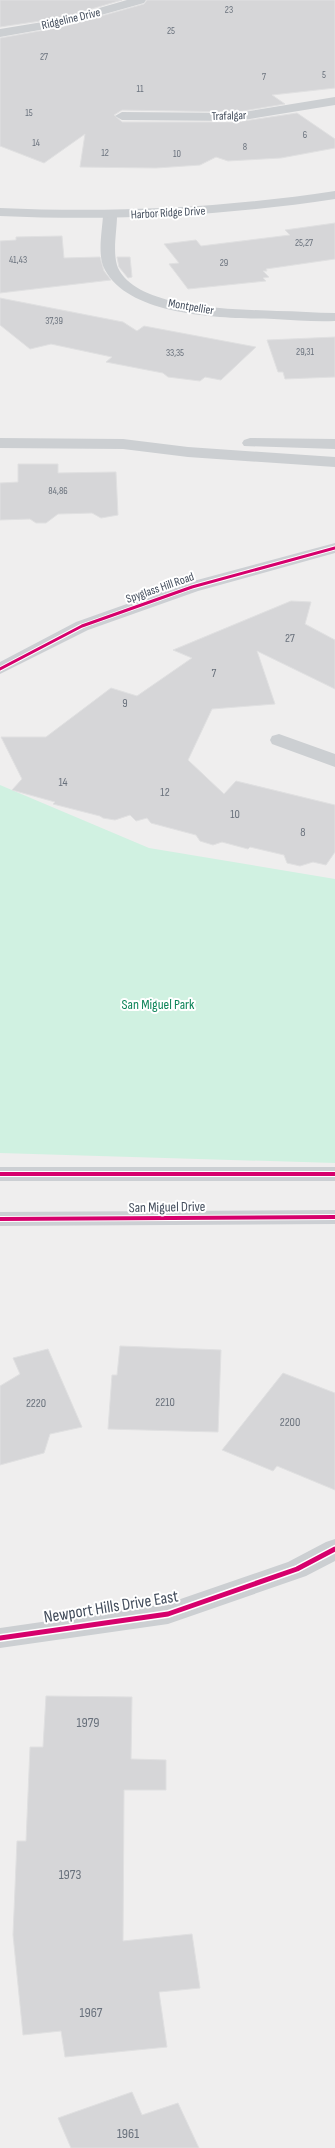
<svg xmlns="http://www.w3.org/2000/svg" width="335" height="2148" font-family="'Sofia Sans Condensed',sans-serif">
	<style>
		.green { fill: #d0f1e1 }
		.building { fill: #d6d6d8; stroke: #e0e0e1 }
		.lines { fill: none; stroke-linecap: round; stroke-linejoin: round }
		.minor { fill: #cccfd2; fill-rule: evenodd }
		.tertiary { fill: #cccfd2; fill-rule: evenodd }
		.secondary { fill: #cccfd3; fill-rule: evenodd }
		.cycleway-far2-casing { stroke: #fff; stroke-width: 5 }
		.cycleway-far1-casing { stroke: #fff; stroke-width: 6 }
		.cycleway-casing { stroke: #fff; stroke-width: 8 }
		.cycleway-far2 { stroke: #d6006c; stroke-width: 3 }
		.cycleway-far1 { stroke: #d6006c; stroke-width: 4 }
		.cycleway { stroke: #d6006c; stroke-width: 5 }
		.labels { text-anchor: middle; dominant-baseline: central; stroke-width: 4; stroke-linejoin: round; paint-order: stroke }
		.far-number-label { font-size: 10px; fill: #69717c }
		.far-street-label { font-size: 12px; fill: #434d5c; stroke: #fff }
		.number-label { font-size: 12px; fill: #69717c }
		.park-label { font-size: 14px; fill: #0d8459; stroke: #fff }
		.street-label { font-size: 14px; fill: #434d5c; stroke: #fff }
		.near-number-label { font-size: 14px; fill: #69717c }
		.near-street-label { font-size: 17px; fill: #434d5c; stroke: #fff }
	</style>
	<rect width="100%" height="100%" fill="#efeeee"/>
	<path class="green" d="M0 785 149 848 335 879V1163L0 1153Z"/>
	<path class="building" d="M0 0H122L61 18 0 27Z
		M147 0H335V88L272 95 285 104 237 112 122 110 114 115 122 122H237L297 113 335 139V148L281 158 228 161 216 157 200 165 156 168 80 167 85 134 44 163 0 146V38L62 27 144 4Z
		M335 223V259L266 269 267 271H263L269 277 263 278 266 281 188 289 169 264 179 263 164 244 196 240 201 246 290 235 285 230Z
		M62 236 64 258 100 257 104 271 111 280 0 293V241L16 240V237Z
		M117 257H130L132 277 128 278 119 267Z
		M0 298 123 322 137 331 144 326 256 347 221 380 205 377 200 381 168 377 163 373 106 362 112 357 51 344 30 349 0 325Z
		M335 337V377L285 379 283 372H278L267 340Z
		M18 464H58V473L116 472 118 515 101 518 92 513 58 514 46 523H36L30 519 0 520V483L18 482Z
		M291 601 311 602 305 624 335 640V689L257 651 275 704 212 709 188 760 224 794 236 781 335 805V852L326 865 313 862 300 866 287 863 284 855 250 847 248 849 222 842 213 845 200 841 196 835 151 823 147 818 136 821 130 815 115 820 103 818 100 816 53 804 55 802 12 790 22 779 1 737H46L111 688 137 696 192 658 173 650Z
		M120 1346 221 1350 218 1432 108 1429 112 1375H117Z
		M48 1349 82 1427 50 1434 44 1453 0 1465V1386L20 1374 13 1358Z
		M283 1373 335 1393V1490L277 1466 273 1471 222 1450Z
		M46 1696 132 1697 131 1759 166 1760V1790H124L123 1941 192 1934 200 1988 159 1992 167 2047 65 2057 61 2031 23 2035 13 1935 17 1841H26L30 1747H43Z
		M132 2092 142 2115 178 2103 199 2148H71L58 2118Z"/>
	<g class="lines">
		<path class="minor" d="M335 97V105L237 121 122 120 115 116 122 112 237 113Z
			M110 212 117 216C117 231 112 253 118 268 138 310 237 309 277 311 296 311 316 313 335 313V321C315 322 294 320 274 319 227 318 131 318 105 270 97 256 102 232 103 216Z
			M279 734 335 754V767L272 744 270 740 272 736Z"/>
		<path class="tertiary" d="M127 0H146L144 3 62 26 0 37V29L61 19Z
			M335 191V199C223 216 113 221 0 216V208C113 213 223 208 335 191Z
			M0 438 123 439 188 447 335 457V467L188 457 123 449 0 448Z
			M250 438 335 439V449L244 446 242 443 244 440Z
			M335 1539V1561L306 1576 168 1624 0 1648V1628L166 1604 288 1562 326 1542Z"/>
		<path class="secondary" d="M335 543V553L198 591 88 630 0 674V662L76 622 186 583Z
			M0 1167H335V1181H0Z
			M335 1210V1224L0 1226V1212Z"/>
		<g class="cycleway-far2-casing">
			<path id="cycleway-far2" d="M0 669 82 626 192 587 335 548"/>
		</g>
		<g class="cycleway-far1-casing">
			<path id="cycleway-far1" d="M0 1174H335
				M0 1219 335 1217"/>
		</g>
		<g class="cycleway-casing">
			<path id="cycleway" d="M0 1638 168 1614 297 1569 335 1549"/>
		</g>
		<use href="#cycleway-far2" class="cycleway-far2"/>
		<use href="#cycleway-far1" class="cycleway-far1"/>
		<use href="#cycleway" class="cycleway"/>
	</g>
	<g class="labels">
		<g class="far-number-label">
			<text x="229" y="10">23</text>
			<text x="171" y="31">25</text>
			<text x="44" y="57">27</text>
			<text x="324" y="75">5</text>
			<text x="264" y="77">7</text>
			<text x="140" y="89">11</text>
			<text x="29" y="113">15</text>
			<text x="305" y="135">6</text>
			<text x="36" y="143">14</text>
			<text x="245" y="147">8</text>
			<text x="105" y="153">12</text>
			<text x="177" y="154">10</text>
			<text x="304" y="243">25,27</text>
			<text x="18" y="260">41,43</text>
			<text x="224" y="263">29</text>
			<text x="54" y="321">37,39</text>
			<text x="305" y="352">29,31</text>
			<text x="175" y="353">33,35</text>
			<text x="58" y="491">84,86</text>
		</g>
		<g class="far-street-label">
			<text transform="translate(71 19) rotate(-13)">Ridgeline Drive</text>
			<text transform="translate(229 116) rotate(-2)">Trafalgar</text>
			<text transform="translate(168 213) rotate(-3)">Harbor Ridge Drive</text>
			<text transform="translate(191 307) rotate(10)">Montpellier</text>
			<text transform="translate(160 588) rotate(-19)">Spyglass Hill Road</text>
		</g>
		<g class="number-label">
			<text x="290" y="638">27</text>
			<text x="214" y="673">7</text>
			<text x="125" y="703">9</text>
			<text x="63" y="782">14</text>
			<text x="165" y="792">12</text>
			<text x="235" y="814">10</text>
			<text x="303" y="832">8</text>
			<text x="165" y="1402">2210</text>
			<text x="36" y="1403">2220</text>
			<text x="290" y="1422">2200</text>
		</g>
		<g class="park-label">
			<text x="158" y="1004">San Miguel Park</text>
		</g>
		<g class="street-label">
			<text transform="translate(167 1207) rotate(-1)">San Miguel Drive</text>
		</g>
		<g class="near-number-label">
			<text x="88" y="1722">1979</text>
			<text x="70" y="1874">1973</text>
			<text x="91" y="2012">1967</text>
			<text x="128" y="2133">1961</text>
		</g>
		<g class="near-street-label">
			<text transform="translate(111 1607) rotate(-9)">Newport Hills Drive East</text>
		</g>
	</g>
</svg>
